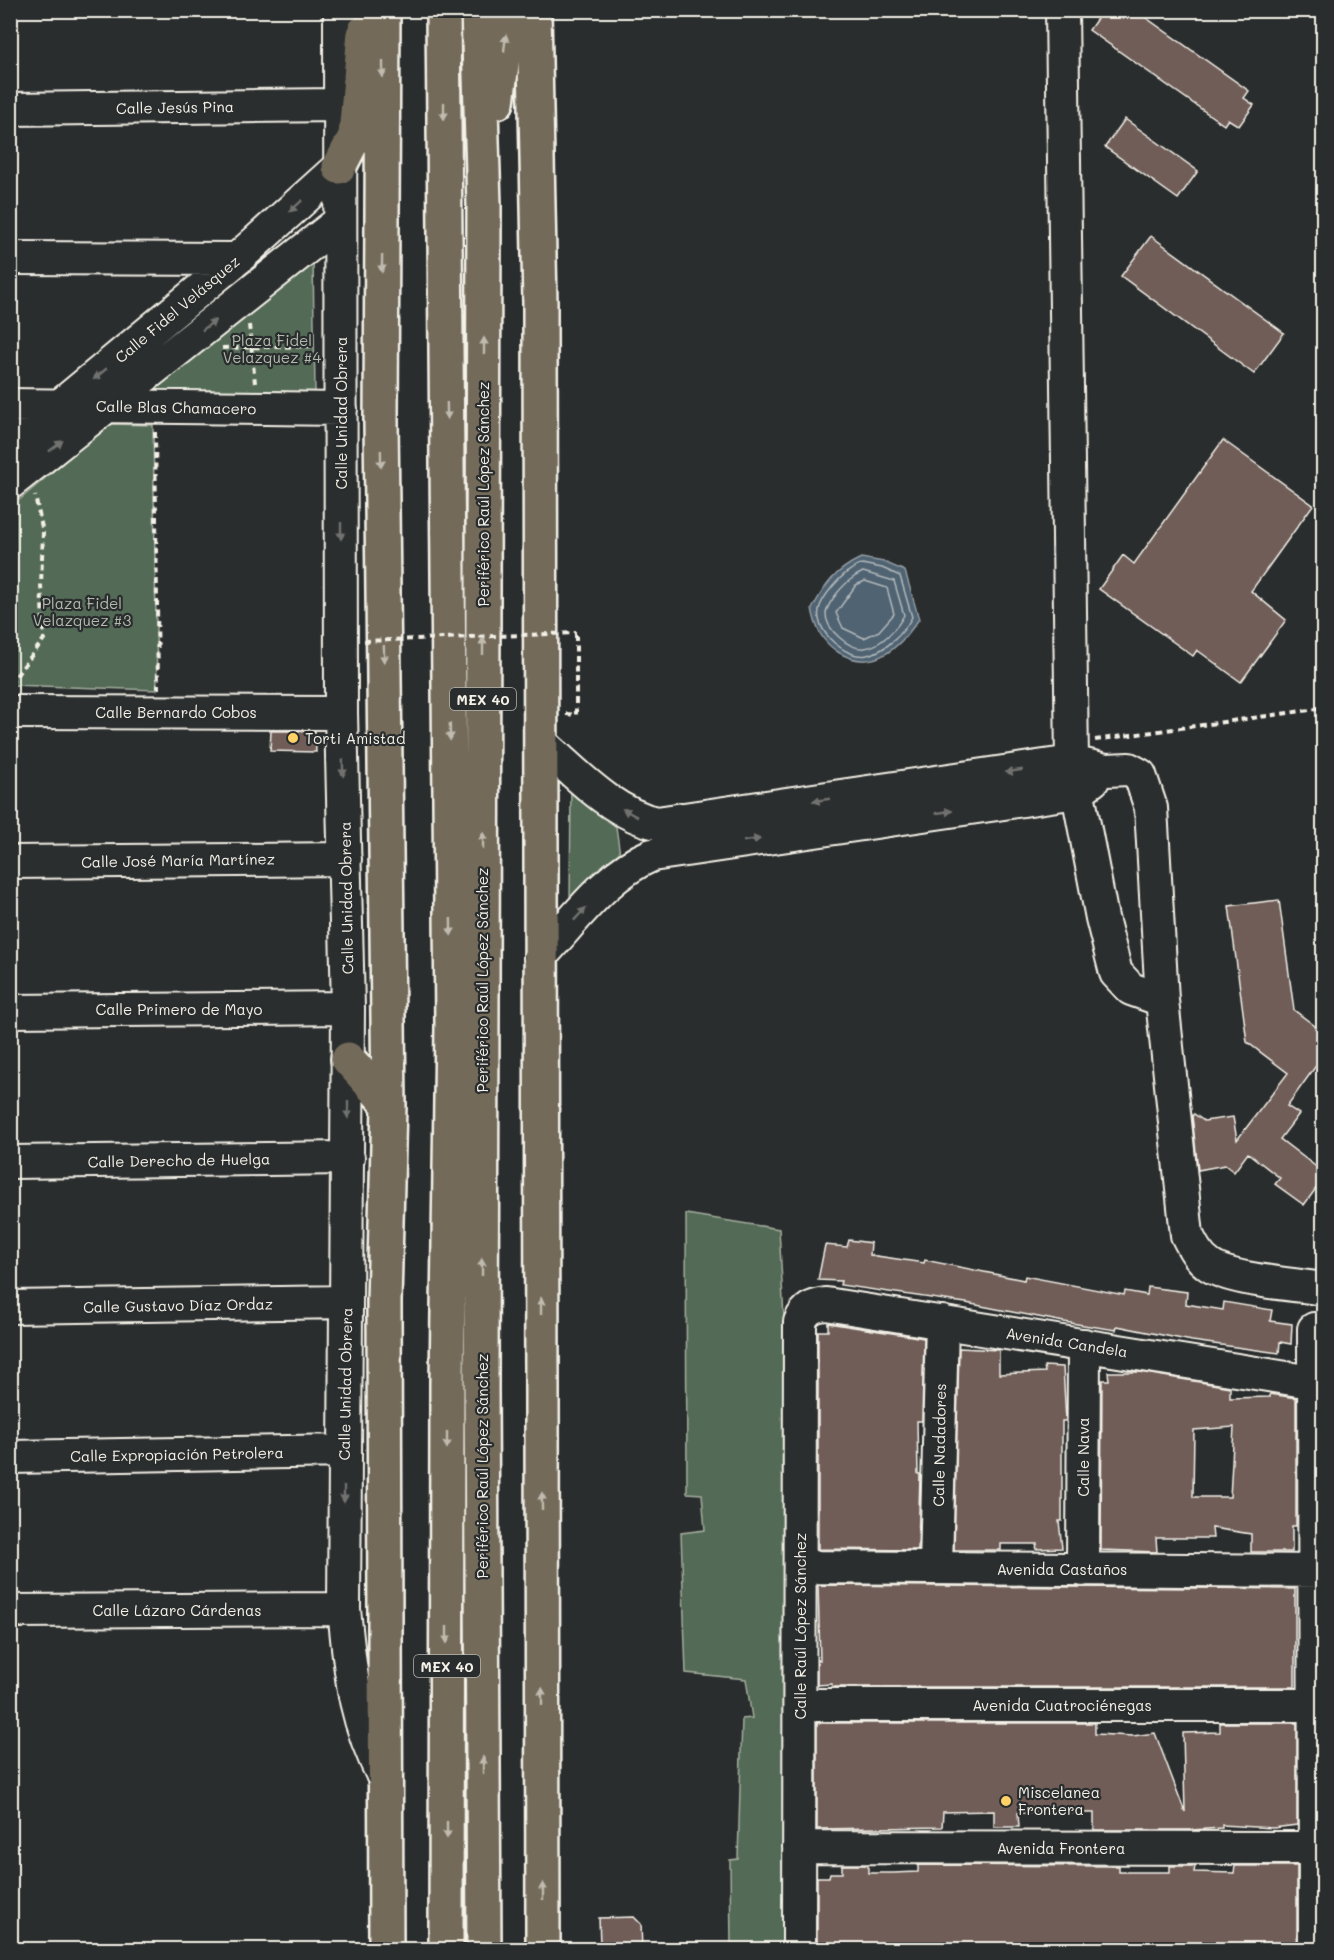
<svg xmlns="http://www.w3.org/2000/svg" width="1334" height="1960" font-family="Mali,sans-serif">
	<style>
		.green { fill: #536a56; stroke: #a4ae9f; stroke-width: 1.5 }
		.water { fill: #506373; stroke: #929ca2; stroke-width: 1.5 }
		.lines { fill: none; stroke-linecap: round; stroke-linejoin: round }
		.shore { stroke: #b2b8b9; stroke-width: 1.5 }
		.building { fill: #6f5d59; stroke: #f4f1e8; stroke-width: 1.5; fill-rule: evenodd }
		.minor-casing { stroke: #f4f1e8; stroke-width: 36 }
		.major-casing { stroke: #f4f1e8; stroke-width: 38 }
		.highway-casing { stroke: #f4f1e8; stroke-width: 38 }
		.path { stroke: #f4f1e8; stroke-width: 4; stroke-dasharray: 6 4.5; stroke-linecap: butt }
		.minor { stroke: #2a2d2e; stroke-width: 32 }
		.major { stroke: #736b5a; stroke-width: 33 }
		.highway { stroke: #736b5a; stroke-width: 33 }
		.path-bridge { stroke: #f4f1e8; stroke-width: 4; stroke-dasharray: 6 4.5; stroke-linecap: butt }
		.oneway { fill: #c0bbaf }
		.oneway2 { fill: #71726f }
		.poi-dot { fill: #ffd166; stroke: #2a2d2e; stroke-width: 2 }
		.labels { text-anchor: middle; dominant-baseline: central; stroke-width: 4.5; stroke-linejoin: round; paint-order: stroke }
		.shield { fill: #2a2d2e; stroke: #b7b6b0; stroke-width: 1.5 }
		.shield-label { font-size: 14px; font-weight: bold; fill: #f4f1e8 }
		.street-label { font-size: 15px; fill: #f4f1e8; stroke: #2a2d2e }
		.park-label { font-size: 15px; fill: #b4bbae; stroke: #2a2d2e }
		.poi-label { font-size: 15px; fill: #f4f1e8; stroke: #2a2d2e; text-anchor: start }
	</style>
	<rect width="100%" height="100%" fill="#2a2d2e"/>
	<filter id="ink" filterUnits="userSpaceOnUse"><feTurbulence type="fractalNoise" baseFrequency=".0167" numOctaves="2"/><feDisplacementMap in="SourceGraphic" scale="12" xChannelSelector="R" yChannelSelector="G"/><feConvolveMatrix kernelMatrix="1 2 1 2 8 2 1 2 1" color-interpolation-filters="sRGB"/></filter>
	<g filter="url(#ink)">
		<path class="green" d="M313 259 315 392 153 390Z
			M109 424 153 425 157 690 11 685V507Z
			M571 787 616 827 620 855 570 904Z
			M686 1214 779 1229 788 1390 786 1949H731L730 1860 738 1859 742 1719 752 1718 746 1679 686 1673 681 1533 705 1530 702 1494 687 1493Z"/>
		<path class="water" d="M861 558 884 562 905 571 919 619C899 648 873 674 838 652 821 641 816 628 812 609 825 585 835 570 861 558Z"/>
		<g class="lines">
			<path class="shore" d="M862 564 882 568 900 576 912 617C903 634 886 651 867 655 847 660 814 631 819 610 820 602 828 592 833 586 842 576 849 569 862 564Z
				M863 572 894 581 904 615C897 629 881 646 865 648 849 650 825 629 826 613 827 606 834 597 838 592 846 583 852 577 863 572Z
				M865 581 887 588 894 614 879 631 864 638 843 628 836 613 856 585Z"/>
		</g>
		<path class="building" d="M1103 10H1135L1249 91 1244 98 1254 105 1239 126 1228 119 1224 125 1089 30Z
			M1125 119 1198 171 1178 199 1105 147Z
			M1151 236 1284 333 1254 374 1121 276Z
			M1223 440 1313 505 1251 591 1286 620 1241 682 1197 650 1193 656 1099 589 1123 555 1134 564Z
			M271 731H315L316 752 270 751Z
			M1279 900 1294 1010 1323 1032V1056L1287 1106 1299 1114 1280 1139 1323 1172V1179L1304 1205 1275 1184 1280 1178 1248 1153 1234 1172 1225 1165 1198 1170 1192 1116 1194 1114 1204 1121 1233 1117 1237 1140 1288 1073 1247 1042 1229 906Z
			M849 1240 871 1243 870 1255 924 1263 925 1260 1024 1280 1025 1276 1124 1295 1125 1291 1147 1295 1148 1287 1187 1292 1186 1304 1223 1310 1224 1302 1272 1310 1270 1321 1292 1324 1291 1344 1280 1342 1279 1353 1192 1341 1117 1326 1116 1330 1064 1322 966 1303 840 1285 841 1281 818 1280 825 1245 847 1247Z
			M828 1323 924 1338 922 1421H917L918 1474H920L918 1550 818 1549V1331H828Z
			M959 1348 999 1350V1374L1045 1372 1044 1366 1063 1367 1066 1421H1062V1521H1059L1062 1548 1036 1549 1037 1544H1001V1550H954Z
			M1108 1372H1139L1230 1387V1398L1270 1397V1394L1296 1398V1526H1292V1552H1251V1534L1212 1528 1213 1538H1156L1157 1552 1101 1550 1102 1380H1109ZM1234 1427 1230 1497H1193L1194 1430Z
			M818 1585 1295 1589V1687H832V1684L817 1685V1660H820Z
			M817 1723H1095V1734L1133 1736 1155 1733 1185 1812 1183 1733 1220 1732V1723H1297V1825L1273 1828 1222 1825V1828L1191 1830H1094V1813H1018L1019 1827H994V1811L943 1812 942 1827 817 1829Z
			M842 1865H868V1873H893L918 1872V1865L1119 1866V1872H1170V1866H1195L1194 1872 1234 1873 1235 1866H1297V1950H817V1877H829L830 1873H842Z
			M634 1917 641 1924 642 1950H606L600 1944 599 1918Z"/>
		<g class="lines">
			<g class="minor-casing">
				<path id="minor" d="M340 10 341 713 348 1008 344 1609C351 1677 353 1717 385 1780
					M1062 10 1072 762 1102 918 1116 973 1131 989 1162 1000 1187 1235C1193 1247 1198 1257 1209 1265 1231 1281 1295 1284 1324 1289
					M10 109 339 105
					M10 258 237 259
					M10 405 341 409
					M10 447 237 259 339 167
					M10 483 339 222
					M10 712 341 713
					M541 743C575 772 612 814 657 823L1072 762 1106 770 1129 769 1140 775 1151 808 1162 1000
					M10 862 345 859
					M540 957C574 921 606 874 652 855L1077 792 1093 780
					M10 1011 348 1008
					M10 1162 348 1158
					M10 1307 346 1302
					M1314 1329 1315 1950
					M10 1457 344 1451
					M800 1567 1324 1571
					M936 1568 942 1322
					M1083 1570 1084 1345
					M10 1611 344 1609
					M800 1705H1324
					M799 1847 1324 1848
					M799 1950 800 1322C806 1308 813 1306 826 1304L1324 1384"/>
			</g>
			<g class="major-casing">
				<path id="major" d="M383 10 381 421 389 1105 384 1302 386 1950
					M534 10 540 304 543 1950
					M339 167 355 136 364 32
					M348 1059 389 1105"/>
			</g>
			<g class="highway-casing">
				<path id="highway" d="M443 10 452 1026 447 1382 446 1950
					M478 10 484 205 481 1388 484 1950
					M497 102 509 10"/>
			</g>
			<path class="path" d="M249 325 255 383
				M222 348 316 346
				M155 432 158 689
				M10 684 44 639 41 585 43 532 35 496
				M566 714 576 715V633
				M1095 740 1324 708"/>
			<use href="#minor" class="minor"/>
			<use href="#major" class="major"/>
			<use href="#highway" class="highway"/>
			<path class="path-bridge" d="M364 641 576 633"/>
		</g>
		<defs><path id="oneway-solid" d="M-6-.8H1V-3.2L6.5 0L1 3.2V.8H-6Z" transform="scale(1.5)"/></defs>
		<g class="oneway">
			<use href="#oneway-solid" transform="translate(505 43) rotate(-83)"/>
			<use href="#oneway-solid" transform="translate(383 69) rotate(90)"/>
			<use href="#oneway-solid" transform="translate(444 111) rotate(90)"/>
			<use href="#oneway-solid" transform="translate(382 264) rotate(91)"/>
			<use href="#oneway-solid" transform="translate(484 346) rotate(-90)"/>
			<use href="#oneway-solid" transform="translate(447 411) rotate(89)"/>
			<use href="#oneway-solid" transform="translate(381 459) rotate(89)"/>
			<use href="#oneway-solid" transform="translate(483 646) rotate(-90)"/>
			<use href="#oneway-solid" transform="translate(384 654) rotate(89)"/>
			<use href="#oneway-solid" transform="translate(450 732) rotate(89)"/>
			<use href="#oneway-solid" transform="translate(483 841) rotate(-90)"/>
			<use href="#oneway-solid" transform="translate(451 927) rotate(89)"/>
			<use href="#oneway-solid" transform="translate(482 1267) rotate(-90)"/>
			<use href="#oneway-solid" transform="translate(541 1306) rotate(-90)"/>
			<use href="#oneway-solid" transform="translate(447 1440) rotate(90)"/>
			<use href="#oneway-solid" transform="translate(542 1501) rotate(-90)"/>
			<use href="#oneway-solid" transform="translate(447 1635) rotate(90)"/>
			<use href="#oneway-solid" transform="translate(542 1696) rotate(-90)"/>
			<use href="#oneway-solid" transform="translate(483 1765) rotate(-90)"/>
			<use href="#oneway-solid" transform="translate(447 1830) rotate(90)"/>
			<use href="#oneway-solid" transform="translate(543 1891) rotate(-90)"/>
		</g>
		<g class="oneway2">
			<use href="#oneway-solid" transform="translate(296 206) rotate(138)"/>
			<use href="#oneway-solid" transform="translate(209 325) rotate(-38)"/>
			<use href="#oneway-solid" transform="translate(100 374) rotate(140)"/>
			<use href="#oneway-solid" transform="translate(56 446) rotate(-38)"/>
			<use href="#oneway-solid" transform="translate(341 531) rotate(90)"/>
			<use href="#oneway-solid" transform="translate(343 768) rotate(89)"/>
			<use href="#oneway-solid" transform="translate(1014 771) rotate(172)"/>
			<use href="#oneway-solid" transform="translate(821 800) rotate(172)"/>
			<use href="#oneway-solid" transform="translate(944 812) rotate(-8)"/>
			<use href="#oneway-solid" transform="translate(630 813) rotate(-151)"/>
			<use href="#oneway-solid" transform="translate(752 840) rotate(-8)"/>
			<use href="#oneway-solid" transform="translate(580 914) rotate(-47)"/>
			<use href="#oneway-solid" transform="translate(348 1110) rotate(90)"/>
			<use href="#oneway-solid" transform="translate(344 1494) rotate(90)"/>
		</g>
	</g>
	<g class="poi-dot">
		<circle cx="293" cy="738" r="6"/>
		<circle cx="1006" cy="1801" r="6"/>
	</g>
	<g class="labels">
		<g class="shield">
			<rect x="450" y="688" width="66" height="22" rx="4.5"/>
			<rect x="414" y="1655" width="66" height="22" rx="4.5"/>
		</g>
		<g class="shield-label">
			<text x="483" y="699">MEX 40</text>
			<text x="447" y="1666">MEX 40</text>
		</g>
		<g class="street-label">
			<text transform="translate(175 107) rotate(-1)">Calle Jesús Pina</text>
			<text transform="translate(177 309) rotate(-40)">Calle Fidel Velásquez</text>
			<text transform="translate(176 407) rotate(1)">Calle Blas Chamacero</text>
			<text transform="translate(341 413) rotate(-90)">Calle Unidad Obrera</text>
			<text transform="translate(483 494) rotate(-90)">Periférico Raúl López Sánchez</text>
			<text x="176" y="712">Calle Bernardo Cobos</text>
			<text transform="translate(178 860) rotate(-1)">Calle José María Martínez</text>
			<text transform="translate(346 898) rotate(-91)">Calle Unidad Obrera</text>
			<text transform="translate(482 980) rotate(-90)">Periférico Raúl López Sánchez</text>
			<text x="179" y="1009">Calle Primero de Mayo</text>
			<text transform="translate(179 1160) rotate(-1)">Calle Derecho de Huelga</text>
			<text transform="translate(178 1305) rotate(-1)">Calle Gustavo Díaz Ordaz</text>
			<text transform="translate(1067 1342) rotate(9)">Avenida Candela</text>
			<text transform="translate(345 1384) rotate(-89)">Calle Unidad Obrera</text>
			<text transform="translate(939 1445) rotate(-89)">Calle Nadadores</text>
			<text transform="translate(177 1454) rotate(-1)">Calle Expropiación Petrolera</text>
			<text transform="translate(1083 1457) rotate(-90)">Calle Nava</text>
			<text transform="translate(482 1466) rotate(-90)">Periférico Raúl López Sánchez</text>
			<text x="1062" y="1569">Avenida Castaños</text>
			<text x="177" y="1610">Calle Lázaro Cárdenas</text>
			<text transform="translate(800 1626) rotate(-90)">Calle Raúl López Sánchez</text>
			<text x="1062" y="1705">Avenida Cuatrociénegas</text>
			<text x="1061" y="1848">Avenida Frontera</text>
		</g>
		<g class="park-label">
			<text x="272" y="340">Plaza Fidel<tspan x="272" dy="17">Velazquez #4</tspan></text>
			<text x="82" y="603">Plaza Fidel<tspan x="82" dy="17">Velazquez #3</tspan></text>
		</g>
		<g class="poi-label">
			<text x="305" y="738">Torti Amistad</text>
			<text x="1018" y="1792">Miscelanea<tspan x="1018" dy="17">Frontera</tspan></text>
		</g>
	</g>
	<rect width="1334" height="1960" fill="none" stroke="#2a2d2e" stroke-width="36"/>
	<rect x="18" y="18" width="1298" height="1924" fill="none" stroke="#f4f1e8" stroke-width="2" filter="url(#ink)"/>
</svg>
